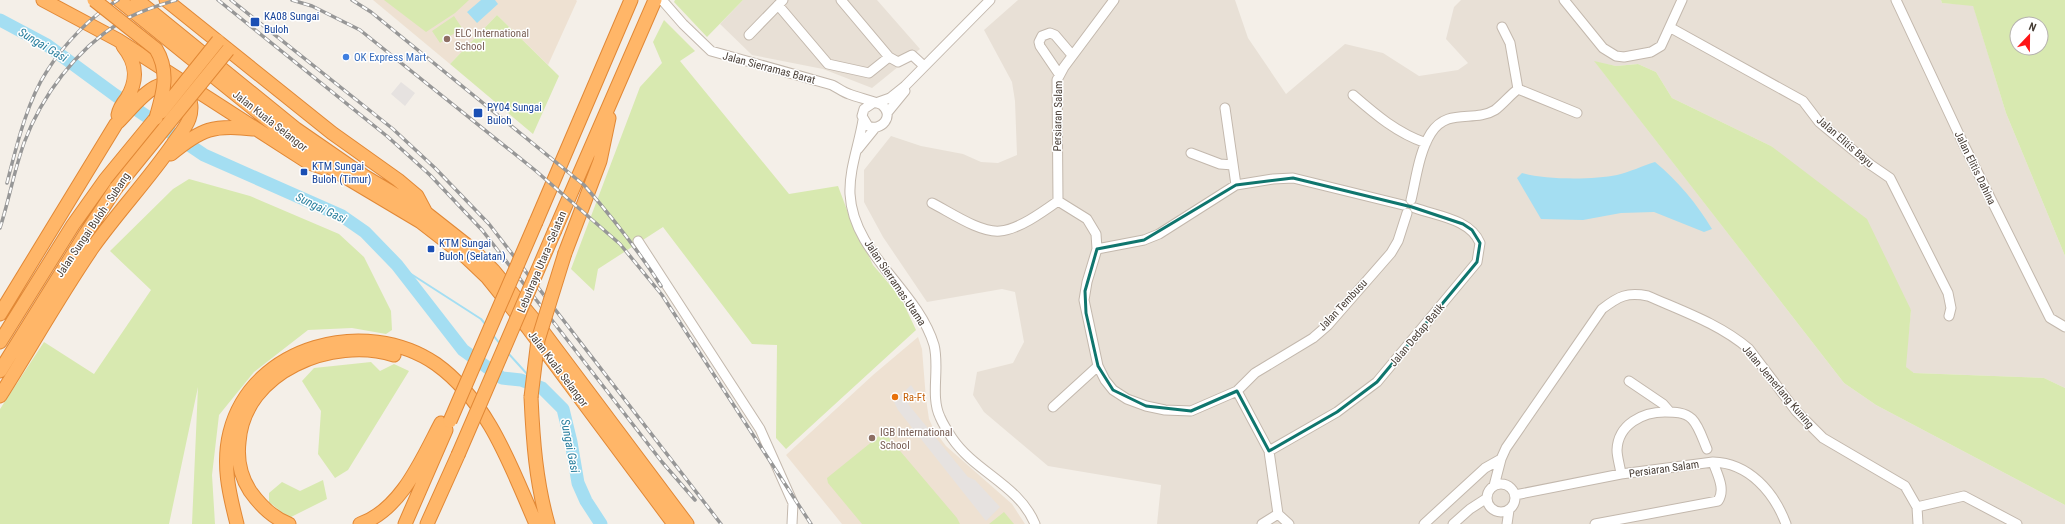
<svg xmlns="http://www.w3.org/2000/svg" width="2065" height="524" font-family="'Roboto Condensed',sans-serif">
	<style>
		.residential { fill: #e8e0d6 }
		.education { fill: #eee1d2 }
		.green { fill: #d8e9b0; fill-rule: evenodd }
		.parking { fill: #e6e2e0 }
		.water { fill: #a4def2 }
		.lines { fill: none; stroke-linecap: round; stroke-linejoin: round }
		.stream { stroke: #a4def2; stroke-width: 2 }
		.river { stroke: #a4def2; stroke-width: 13 }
		.minor-casing { stroke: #c3b8ad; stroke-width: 11 }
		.highway-casing { stroke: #e18836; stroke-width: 15 }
		.minor { stroke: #fff; stroke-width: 9 }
		.highway { stroke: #ffb668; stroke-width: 13 }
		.rail-casing { stroke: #979797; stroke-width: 3.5 }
		.rail { stroke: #fff; stroke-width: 2; stroke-dasharray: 6; stroke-linecap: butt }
		.highway-bridge-casing { stroke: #e18836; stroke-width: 15; stroke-linecap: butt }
		.highway-bridge { stroke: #ffb668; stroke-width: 13 }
		.marked { fill: none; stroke: #0f766e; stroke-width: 3; stroke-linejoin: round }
		.transit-dot { fill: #1a4fb4; stroke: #fff; stroke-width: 1.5 }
		.education-dot { fill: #8d6e63; stroke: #fff; stroke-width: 1.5 }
		.shop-dot { fill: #3f7fe0; stroke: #fff; stroke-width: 1.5 }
		.food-dot { fill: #e8710a; stroke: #fff; stroke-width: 1.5 }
		.labels { text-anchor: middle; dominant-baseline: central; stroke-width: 3; stroke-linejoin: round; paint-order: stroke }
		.transit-label { font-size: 11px; fill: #164399; stroke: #fff; text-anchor: start }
		.education-label { font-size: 11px; fill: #785e54; stroke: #fff; text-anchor: start }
		.shop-label { font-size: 11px; fill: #366cbe; stroke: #fff; text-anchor: start }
		.street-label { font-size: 11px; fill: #483e36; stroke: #fff }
		.food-label { font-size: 11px; fill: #c56008; stroke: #fff; text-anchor: start }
		.water-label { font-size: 12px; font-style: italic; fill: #297f9e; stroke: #fff }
	</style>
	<rect width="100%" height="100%" fill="#f4efe8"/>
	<path class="residential" d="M743 0H877L920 49 872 88 823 69 752 55 720 24Z
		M1018 0H1235L1248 38 1286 94 1345 44 1383 53 1419 76 1458 70 1468 63 1446 39 1454 7 1461 0H1941L1942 3 1973 5 2006 113 2065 256V388L2044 378 1914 373 1905 367 1911 310 1771 146 1672 98 1656 72 1638 64 1616 66 1595 62 1844 383 1876 405 2065 505V524H1157L1161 485 1048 466 984 412 973 395 977 372 1013 363 1024 342 1015 292 1002 289 927 302 883 237 864 202V170L891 136 921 146 963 154 981 162 998 163 1017 155 1015 101 1012 82 984 30Z"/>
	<path class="education" d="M373 0H576L577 1 548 65 497 15 450 64Z
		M918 337 922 349 926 399 929 419 934 430 946 446 1012 504 1025 524H842L786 455 873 375Z"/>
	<path class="green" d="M384 0H469L455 13 426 32Z
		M675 0H743L707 37 674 2Z
		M1941 0H2065V256L2006 113 1973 6 1942 3ZM2017 24H2041V48H2017Z
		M497 15 559 76 533 134 450 64Z
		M454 16 462 28 440 43 432 31Z
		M664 20 695 51 680 61 789 194 838 186 847 210 873 265 901 298 916 330 786 449 776 438 777 345 752 344 663 227 598 269 594 291 571 269 640 87 662 63 653 42Z
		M1594 61 1616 66 1638 64 1656 72 1672 98 1771 146 1867 219 1911 310 1906 367 1914 373 2044 378 2065 388V505L1876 405 1844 383Z
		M189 179 250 196 339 234 364 257 391 311 392 330 386 334 352 328 308 330 254 372 219 415 212 475 215 524H192L198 387 169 524H0V409L44 342 94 374 151 290 110 251 173 189Z
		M371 362 380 371 394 364 409 371 348 470 335 478 318 454 321 411 302 381 314 368Z
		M884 432 957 518 960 524H862L828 483 827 478Z
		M323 480 327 499 289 518 269 502V493L282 482 300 491Z
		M1004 512 1014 524H989Z"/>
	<path class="parking" d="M401 82 415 93 405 106 391 94Z
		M911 385 918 396 908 404 968 477 975 480 1000 507 986 521 898 410 894 402Z"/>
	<path class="water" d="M481 0H495L498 4 477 23 467 12Z
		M1655 162C1678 181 1697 204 1712 229L1704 232 1654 212 1621 213 1583 220 1541 219 1517 178 1522 173C1544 180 1594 180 1617 175 1630 172 1642 166 1655 162Z"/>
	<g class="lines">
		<path class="stream" d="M397 265 481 319 486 325
			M493 335 500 344
			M507 352 528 375
			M538 383 542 388"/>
		<path class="river" d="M0 20 47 45 115 95 204 155 342 216 365 232 397 265 463 350 502 378 521 380 542 388 563 409 571 442 578 483 586 501 601 524"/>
		<g class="minor-casing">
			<path id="minor" d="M662 0 683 24 711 51 832 85C838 88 843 92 849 94 856 97 877 102 882 105 895 116 881 132 868 126L862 116 864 109 873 103
				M841 0 889 57 898 62 912 55 924 66
				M1564 0 1603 48 1616 56 1624 57 1651 52 1661 46 1682 0
				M1896 0 1963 143 2050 318 2065 327
				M778 5 828 64 869 73 889 57
				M1502 27 1510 43 1518 89
				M1671 28 1803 101 1819 122 1871 165 1890 178 1948 293 1951 308 1949 316
				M749 35 783 0
				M1059 74 1040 46 1039 42 1042 36 1050 33 1055 35 1072 55
				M1518 89 1577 113
				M1353 95C1376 115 1397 133 1426 143
				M876 103 890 98 905 86 990 0
				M1225 108 1236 185
				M887 113 905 91
				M863 120C859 145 849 169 850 194 853 254 917 289 934 345 940 368 930 396 940 417 943 424 948 432 952 438 975 472 1019 485 1035 524
				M858 149 875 128
				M1191 153 1220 164 1233 165
				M1411 200C1416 179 1419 152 1431 133 1448 107 1474 123 1495 110 1503 104 1510 95 1518 89
				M1058 201 1087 219 1096 234 1097 249 1087 282 1084 300 1098 366 1105 380 1113 390 1127 399 1146 406 1165 410 1191 411 1237 391 1255 373 1313 338 1328 325 1391 253 1398 241 1407 213
				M1058 201 1057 80 1064 67 1114 0
				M932 203C950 212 980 233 1000 231 1018 230 1044 211 1058 201
				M638 241 760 429 793 503 792 524
				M1097 249 1144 240 1159 234 1236 185 1273 179 1293 178 1403 205
				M1629 381 1663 404 1670 412
				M1237 391 1269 451 1278 514 1289 524
				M1053 407 1098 366
				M1269 451 1337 412 1377 382 1477 262 1480 243C1470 219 1437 216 1415 208
				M1621 474C1620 466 1617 457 1617 450 1618 424 1643 412 1665 412 1674 412 1685 412 1692 419 1699 426 1703 440 1707 449
				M1487 498a14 14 0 1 1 28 0a14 14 0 1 1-28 0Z
				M1494 486 1501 459 1506 448 1602 309C1619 296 1627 292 1648 296 1682 311 1720 324 1749 349L1796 411 1823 438 1905 486 1917 507 1918 524
				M1515 495 1621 474 1713 462C1749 463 1774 492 1786 524
				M1917 507 1964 496 2017 524
				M1262 524 1278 514
				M1424 524 1485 468 1501 459
				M1453 524 1470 509 1487 498
				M1507 524 1509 510
				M1595 524 1718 501C1726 489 1717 474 1713 462"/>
		</g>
		<g class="highway-casing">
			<path id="highway" d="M43 0 118 40 309 163 324 168
				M119 0 290 138 337 172 421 222 466 257 487 277 528 328 674 524
				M137 0 296 129 364 176 426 213 473 250 493 270 535 321 687 524
				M166 0 332 133 398 180 417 196 426 213
				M118 115C119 109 123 103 127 98 138 80 137 63 123 46
				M171 154C201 129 214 124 253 129
				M536 222 631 0
				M555 230 655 0
				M565 253 600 161 609 118
				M0 314 116 124C134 108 158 66 186 93 192 99 192 111 189 119 186 128 178 136 173 144 148 180 118 212 93 247 60 295 31 347 0 396
				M0 342 73 225 105 180 156 118
				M0 371 86 233 116 188
				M531 397C533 441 536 482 548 524
				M237 524C229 493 222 464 230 432 252 345 366 316 436 364 489 402 511 467 536 524
				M289 524C273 518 260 505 250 491 241 477 237 459 239 442 244 371 333 336 394 355
				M360 524C401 510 422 459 441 423
				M405 524 446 430
				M427 524 458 455"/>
		</g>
		<use href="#minor" class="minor"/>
		<use href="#highway" class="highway"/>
		<g class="rail-casing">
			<path id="rail" d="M218 0 388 137 430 175 482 230 662 462 695 500
				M231 0 393 129 435 168 489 224 721 524
				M292 0 312 6 360 30 536 171 620 244 662 295 811 524
				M352 0 371 12 584 185C612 217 638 250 661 286
				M7 183C16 148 27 101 47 71 64 44 91 16 118 0
				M0 228C9 200 14 171 24 143 42 95 76 50 119 23 137 12 157 6 176 0"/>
		</g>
		<use href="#rail" class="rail"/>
		<g class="highway-bridge-casing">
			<path id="highway-bridge" d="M94 0 156 49C170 72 163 94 156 118
				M161 112 218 41
				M116 188 228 50
				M531 397 538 340 565 253
				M450 421 536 222
				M458 455 555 230"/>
		</g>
		<use href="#highway-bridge" class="highway-bridge"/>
	</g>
	<path class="marked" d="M1293 178 1412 207 1463 224 1472 230 1480 243 1477 262 1377 382 1337 412 1269 451 1237 391 1191 411 1146 406 1113 390 1098 366 1086 313 1085 291 1097 249 1144 240 1236 185Z"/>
	<g class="transit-dot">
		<rect x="250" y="17" width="10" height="10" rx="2"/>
		<rect x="473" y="108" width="10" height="10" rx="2"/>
		<rect x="300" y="168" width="8" height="8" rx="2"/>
		<rect x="427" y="245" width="8" height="8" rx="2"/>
	</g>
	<g class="education-dot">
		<circle cx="447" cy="39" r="4"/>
		<circle cx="872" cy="438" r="4"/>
	</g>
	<circle class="shop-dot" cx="346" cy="57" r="4"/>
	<circle class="food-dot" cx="895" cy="397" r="4"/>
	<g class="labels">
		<g class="transit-label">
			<text x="264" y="16">KA08 Sungai<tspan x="264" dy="13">Buloh</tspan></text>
			<text x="487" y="107">PY04 Sungai<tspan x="487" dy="13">Buloh</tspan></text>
			<text x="312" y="166">KTM Sungai<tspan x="312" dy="13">Buloh (Timur)</tspan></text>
			<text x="439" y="243">KTM Sungai<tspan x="439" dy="13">Buloh (Selatan)</tspan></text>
		</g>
		<g class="education-label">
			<text x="455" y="33">ELC International<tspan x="455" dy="13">School</tspan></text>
			<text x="880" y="432">IGB International<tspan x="880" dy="13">School</tspan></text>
		</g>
		<g class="shop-label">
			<text x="354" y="57">OK Express Mart</text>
		</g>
		<g class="street-label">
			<text transform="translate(769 68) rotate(15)">Jalan Sierramas Barat</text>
			<text transform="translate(1058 116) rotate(-89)">Persiaran Salam</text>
			<text transform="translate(270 121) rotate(38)">Jalan Kuala Selangor</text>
			<text transform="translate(1845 142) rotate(41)">Jalan Elitis Bayu</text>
			<text transform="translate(1975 168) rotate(64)">Jalan Elitis Dahina</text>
			<text transform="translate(93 225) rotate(-56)">Jalan Sungai Buloh - Subang</text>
			<text transform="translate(542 262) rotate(-67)">Lebuhraya Utara–Selatan</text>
			<text transform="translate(895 283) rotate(56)">Jalan Sierramas Utama</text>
			<text transform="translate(1343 305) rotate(-47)">Jalan Tembusu</text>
			<text transform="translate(1417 335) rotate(-50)">Jalan Dedap Batik</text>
			<text transform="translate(558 369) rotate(53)">Jalan Kuala Selangor</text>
			<text transform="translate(1778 387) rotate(50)">Jalan Jemerlang Kuning</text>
			<text transform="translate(1664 469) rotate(-8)">Persiaran Salam</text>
		</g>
		<g class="food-label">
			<text x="903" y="397">Ra-Ft</text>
		</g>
		<g class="water-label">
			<text transform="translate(43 45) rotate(31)">Sungai Gasi</text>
			<text transform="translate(321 208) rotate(26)">Sungai Gasi</text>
			<text transform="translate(570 446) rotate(79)">Sungai Gasi</text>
		</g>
	</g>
	<g transform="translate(2029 36) rotate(22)"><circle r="19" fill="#ffffff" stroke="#b6b2af"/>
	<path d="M0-3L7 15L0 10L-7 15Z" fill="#fe1617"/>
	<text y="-6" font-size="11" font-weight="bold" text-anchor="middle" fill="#483e36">N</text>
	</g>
</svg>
